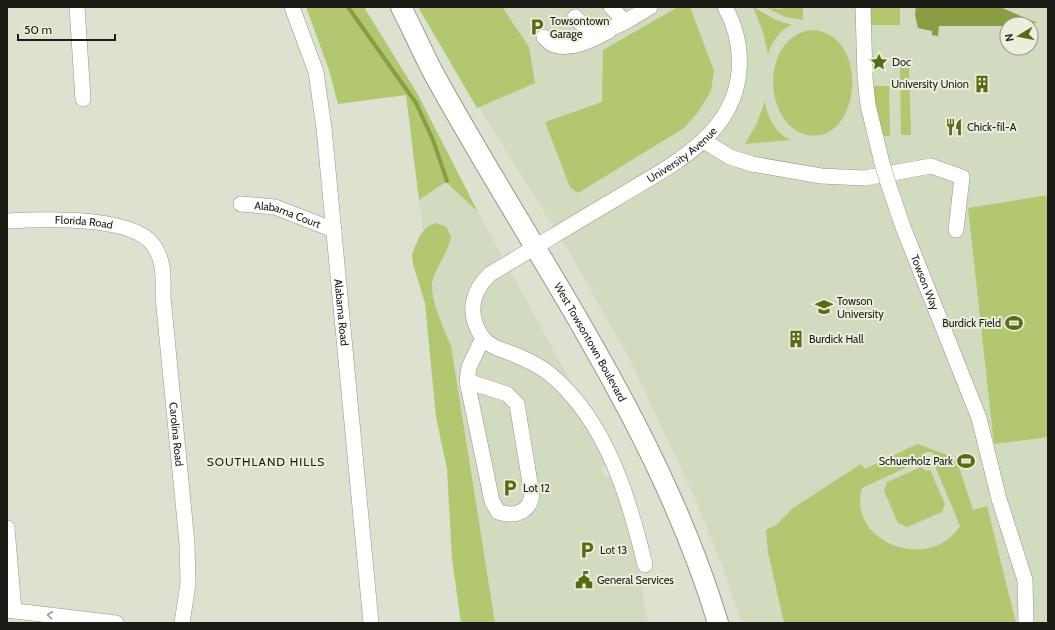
<svg xmlns="http://www.w3.org/2000/svg" width="1055" height="630" font-family="Cabin,sans-serif">
	<style>
		.built { fill: #d2dabf; fill-rule: evenodd }
		.green { fill: #b2c770; fill-rule: evenodd }
		.water { fill: #899d43 }
		.lines { fill: none; stroke-linecap: round; stroke-linejoin: round }
		.stream { stroke: #899d43; stroke-width: 4 }
		.minor-casing { stroke: #949987; stroke-width: 16 }
		.major-casing { stroke: #949987; stroke-width: 22 }
		.minor { stroke: #fff; stroke-width: 15 }
		.major { stroke: #fff; stroke-width: 20 }
		.minor-bridge-casing { stroke: #949987; stroke-width: 16; stroke-linecap: butt }
		.minor-bridge { stroke: #fff; stroke-width: 15 }
		.oneway { stroke: #989996 }
		.labels { text-anchor: middle; dominant-baseline: central; stroke-width: 4; stroke-linejoin: round; paint-order: stroke }
		.poi-label { font-size: 11px; fill: #1a1c15; stroke: #eaefdc; text-anchor: start }
		.street-label { font-size: 11px; fill: #1a1c15; stroke: #eaefdc }
		.neighbourhood-label { font-size: 12px; letter-spacing: 1px; fill: #1a1c15; stroke: #eaefdc }
	</style>
	<rect width="100%" height="100%" fill="#dce2cf"/>
	<path class="built" d="M420 7H1048V623H741L725 573 695 498 629 358 571 255 480 109ZM1007 24H1031V48H1007Z
		M446 182 478 212 614 461 601 468 606 478 616 473 625 494 648 623H468L419 200Z"/>
	<path class="green" d="M306 7H364L417 93 478 212 446 182 419 200 406 95 338 104 329 70Z
		M418 7H502L529 47 535 83 477 108Z
		M678 7H690L714 71 711 91 698 112 684 128 578 193 570 187 545 122 602 102 603 50Z
		M753 7 776 20 792 25C780 29 771 43 768 54L763 32Z
		M790 7H803V20L785 17 767 8 780 9Z
		M869 7H900V25H869Z
		M812 30C873 34 860 150 804 134 792 131 782 119 778 107 766 79 776 34 812 30Z
		M900 68H909L911 135H901Z
		M872 86H889L890 136H881Z
		M765 101C766 115 777 136 791 140L745 144 757 123Z
		M1048 195V437L994 444 968 208Z
		M436 223 446 227 451 236C449 251 432 274 432 284 431 302 444 329 451 346L495 623H461L452 559 447 469 436 417 425 303 413 264 412 254 420 235 427 227Z
		M917 444 956 458 973 510 987 506 1016 623H784L768 552 766 530 776 525 793 508 861 464 865 469ZM926 452H931L936 456 937 462 935 466 960 526C930 574 846 542 862 488L920 461 922 455Z
		M921 467 926 471 930 470 945 504 942 512 907 527 898 523 884 491 887 482Z"/>
	<path class="water" d="M916 7H1000L1037 23 1007 24V26H939L938 36 932 35V31L918 28 915 15Z"/>
	<g class="lines">
		<path class="stream" d="M348 7 416 103 433 140 447 181"/>
		<g class="minor-casing">
			<g id="minor">
				<path d="M77 7 83 99"/>
				<path id="s1" d="M292 7 316 72 324 128 371 623"/>
				<path d="M611 7 625 22"/>
				<path d="M863 7 865 77 868 105 882 163"/>
				<path d="M575 17C598 45 626 21 650 7"/>
				<path d="M544 37C547 39 550 44 554 45 572 51 593 39 609 31"/>
				<path d="M704 141 730 157 752 164 821 176 865 178 931 166 962 177 956 230"/>
				<path id="s2" d="M888 183 903 227 979 418 999 499 1025 580 1026 623"/>
				<path id="s3" d="M241 204 275 207 334 230"/>
				<path id="s4" d="M7 221C41 219 134 215 154 246 165 262 163 280 163 297L187 543 188 584 182 623"/>
				<path d="M467 381 507 394 517 404 532 495C529 513 515 517 498 512L492 501 467 381 469 367 483 338"/>
				<path d="M7 528 14 611"/>
				<path id="s5" d="M645 565C629 497 606 421 551 375 541 366 525 359 513 354 503 350 489 347 482 337 467 314 471 292 490 274 531 250 571 225 612 201 663 169 734 139 739 71 741 48 736 27 725 7"/>
				<path d="M7 610 116 623"/>
			</g>
		</g>
		<g class="major-casing">
			<g id="major">
				<path id="s6" d="M401 7C413 30 423 54 435 76 534 256 658 424 718 623"/>
			</g>
		</g>
		<use href="#minor" class="minor"/>
		<use href="#major" class="major"/>
		<g class="minor-bridge-casing">
			<path id="minor-bridge" d="M882 163 888 183"/>
		</g>
		<use href="#minor-bridge" class="minor-bridge"/>
	</g>
	<defs><path id="oneway-chevron" d="M-2-3.5L2.5 0L-2 3.5" fill="none" stroke-width="1.6" stroke-linecap="round" stroke-linejoin="round"/></defs>
	<use class="oneway" href="#oneway-chevron" transform="translate(50 615) rotate(-173)"/>
	<defs>
		<g id="parking-bare" transform="scale(1.38)"><path d="M-3.5-5.5H1a3.5 3.5 0 0 1 0 7H-1V5.5H-3.5ZM-1-3.4V-.6H.8a1.4 1.4 0 0 0 0-2.8Z" fill="#5a6b16" stroke="#eaefdc" stroke-width="2.5" paint-order="stroke"/></g>
		<g id="sight-bare" transform="scale(1.38)"><path d="M0-6L1.8-2.2L6-1.7L2.9 1.2L3.7 5.4L0 3.3L-3.7 5.4L-2.9 1.2L-6-1.7L-1.8-2.2Z" fill="#5a6b16" stroke="#eaefdc" stroke-width="2.5" paint-order="stroke"/></g>
		<g id="building-bare" transform="scale(1.38)"><path d="M-4-6H4V6H1V3H-1V6H-4ZM-2.5-4.3h1.7v1.8h-1.7ZM.8-4.3h1.7v1.8H.8ZM-2.5-1h1.7V.8h-1.7ZM.8-1h1.7V.8H.8Z" fill="#5a6b16" stroke="#eaefdc" stroke-width="2.5" paint-order="stroke"/></g>
		<g id="restaurant-bare" transform="scale(1.38)"><path d="M-5-6h1v4h1v-4h1v4h1v-4h1v5L-1.5 .5V6h-2V.5L-5-1ZM5-6V6H3V1.5H1.5Q1.5-4 5-6Z" fill="#5a6b16" stroke="#eaefdc" stroke-width="2.5" paint-order="stroke"/></g>
		<g id="university-bare" transform="scale(1.38)"><path d="M0-5L7-2L0 1L-7-2ZM-4 1L0 2.5L4 1V4Q0 6-4 4Z" fill="#5a6b16" stroke="#eaefdc" stroke-width="2.5" paint-order="stroke"/></g>
		<g id="stadium-bare" transform="scale(1.38)"><path d="M0-5a6.5 5 0 1 0 0 10a6.5 5 0 1 0 0-10ZM-3.5-1.8h7v3.6h-7Z" fill="#5a6b16" stroke="#eaefdc" stroke-width="2.5" paint-order="stroke"/></g>
		<g id="civic-bare" transform="scale(1.38)"><path d="M-.6-6.5H3V-4.5H.6V-3L4-1V1h2V6H-6V1h2V-1L-.6-3ZM-1.2 2.5V6h2.4V2.5Z" fill="#5a6b16" stroke="#eaefdc" stroke-width="2.5" paint-order="stroke"/></g>
	</defs>
	<g fill-rule="evenodd">
		<use href="#parking-bare" x="537" y="27"/>
		<use href="#sight-bare" x="879" y="62"/>
		<use href="#building-bare" x="982" y="84"/>
		<use href="#restaurant-bare" x="954" y="127"/>
		<use href="#university-bare" x="824" y="307"/>
		<use href="#stadium-bare" x="1014" y="323"/>
		<use href="#building-bare" x="796" y="339"/>
		<use href="#stadium-bare" x="966" y="461"/>
		<use href="#parking-bare" x="510" y="488"/>
		<use href="#parking-bare" x="587" y="550"/>
		<use href="#civic-bare" x="584" y="580"/>
	</g>
	<g class="labels">
		<g class="poi-label">
			<text x="550" y="21">Towsontown<tspan x="550" dy="13">Garage</tspan></text>
			<text x="892" y="62">Doc</text>
			<text x="969" y="84" text-anchor="end">University Union</text>
			<text x="967" y="127">Chick-fil-A</text>
			<text x="837" y="301">Towson<tspan x="837" dy="13">University</tspan></text>
			<text x="1001" y="323" text-anchor="end">Burdick Field</text>
			<text x="809" y="339">Burdick Hall</text>
			<text x="953" y="461" text-anchor="end">Schuerholz Park</text>
			<text x="523" y="488">Lot 12</text>
			<text x="600" y="550">Lot 13</text>
			<text x="597" y="580">General Services</text>
		</g>
		<g class="street-label">
			<text stroke="none"><textPath href="#s5" startOffset="591">University Avenue</textPath></text>
			<text stroke="none"><textPath href="#s3" startOffset="48">Alabama Court</textPath></text>
			<text stroke="none"><textPath href="#s4" startOffset="77">Florida Road</textPath></text>
			<text stroke="none"><textPath href="#s2" startOffset="106">Towson Way</textPath></text>
			<text stroke="none"><textPath href="#s1" startOffset="311">Alabama Road</textPath></text>
			<text stroke="none"><textPath href="#s6" startOffset="385">West Towsontown Boulevard</textPath></text>
			<text stroke="none"><textPath href="#s4" startOffset="344">Carolina Road</textPath></text>
		</g>
		<g class="neighbourhood-label">
			<text x="266" y="461">SOUTHLAND HILLS</text>
		</g>
	</g>
	<rect width="1055" height="630" fill="none" stroke="#1a1c15" stroke-width="16"/>
	<g transform="translate(1019 36) rotate(260)"><circle r="19" fill="#eaefdc" stroke="#979b8c"/>
	<path d="M0-3L7 15L0 10L-7 15Z" fill="#5a6b16"/>
	<text y="-6" font-size="11" font-weight="bold" text-anchor="middle" fill="#1a1c15">N</text>
	</g>
	<path d="M18 34v6h97v-6" fill="none" stroke="#1a1c15" stroke-width="2"/>
	<text x="24" y="34" font-size="12" fill="#1a1c15" stroke="#eaefdc" stroke-width="3" paint-order="stroke">50 m</text>
</svg>
